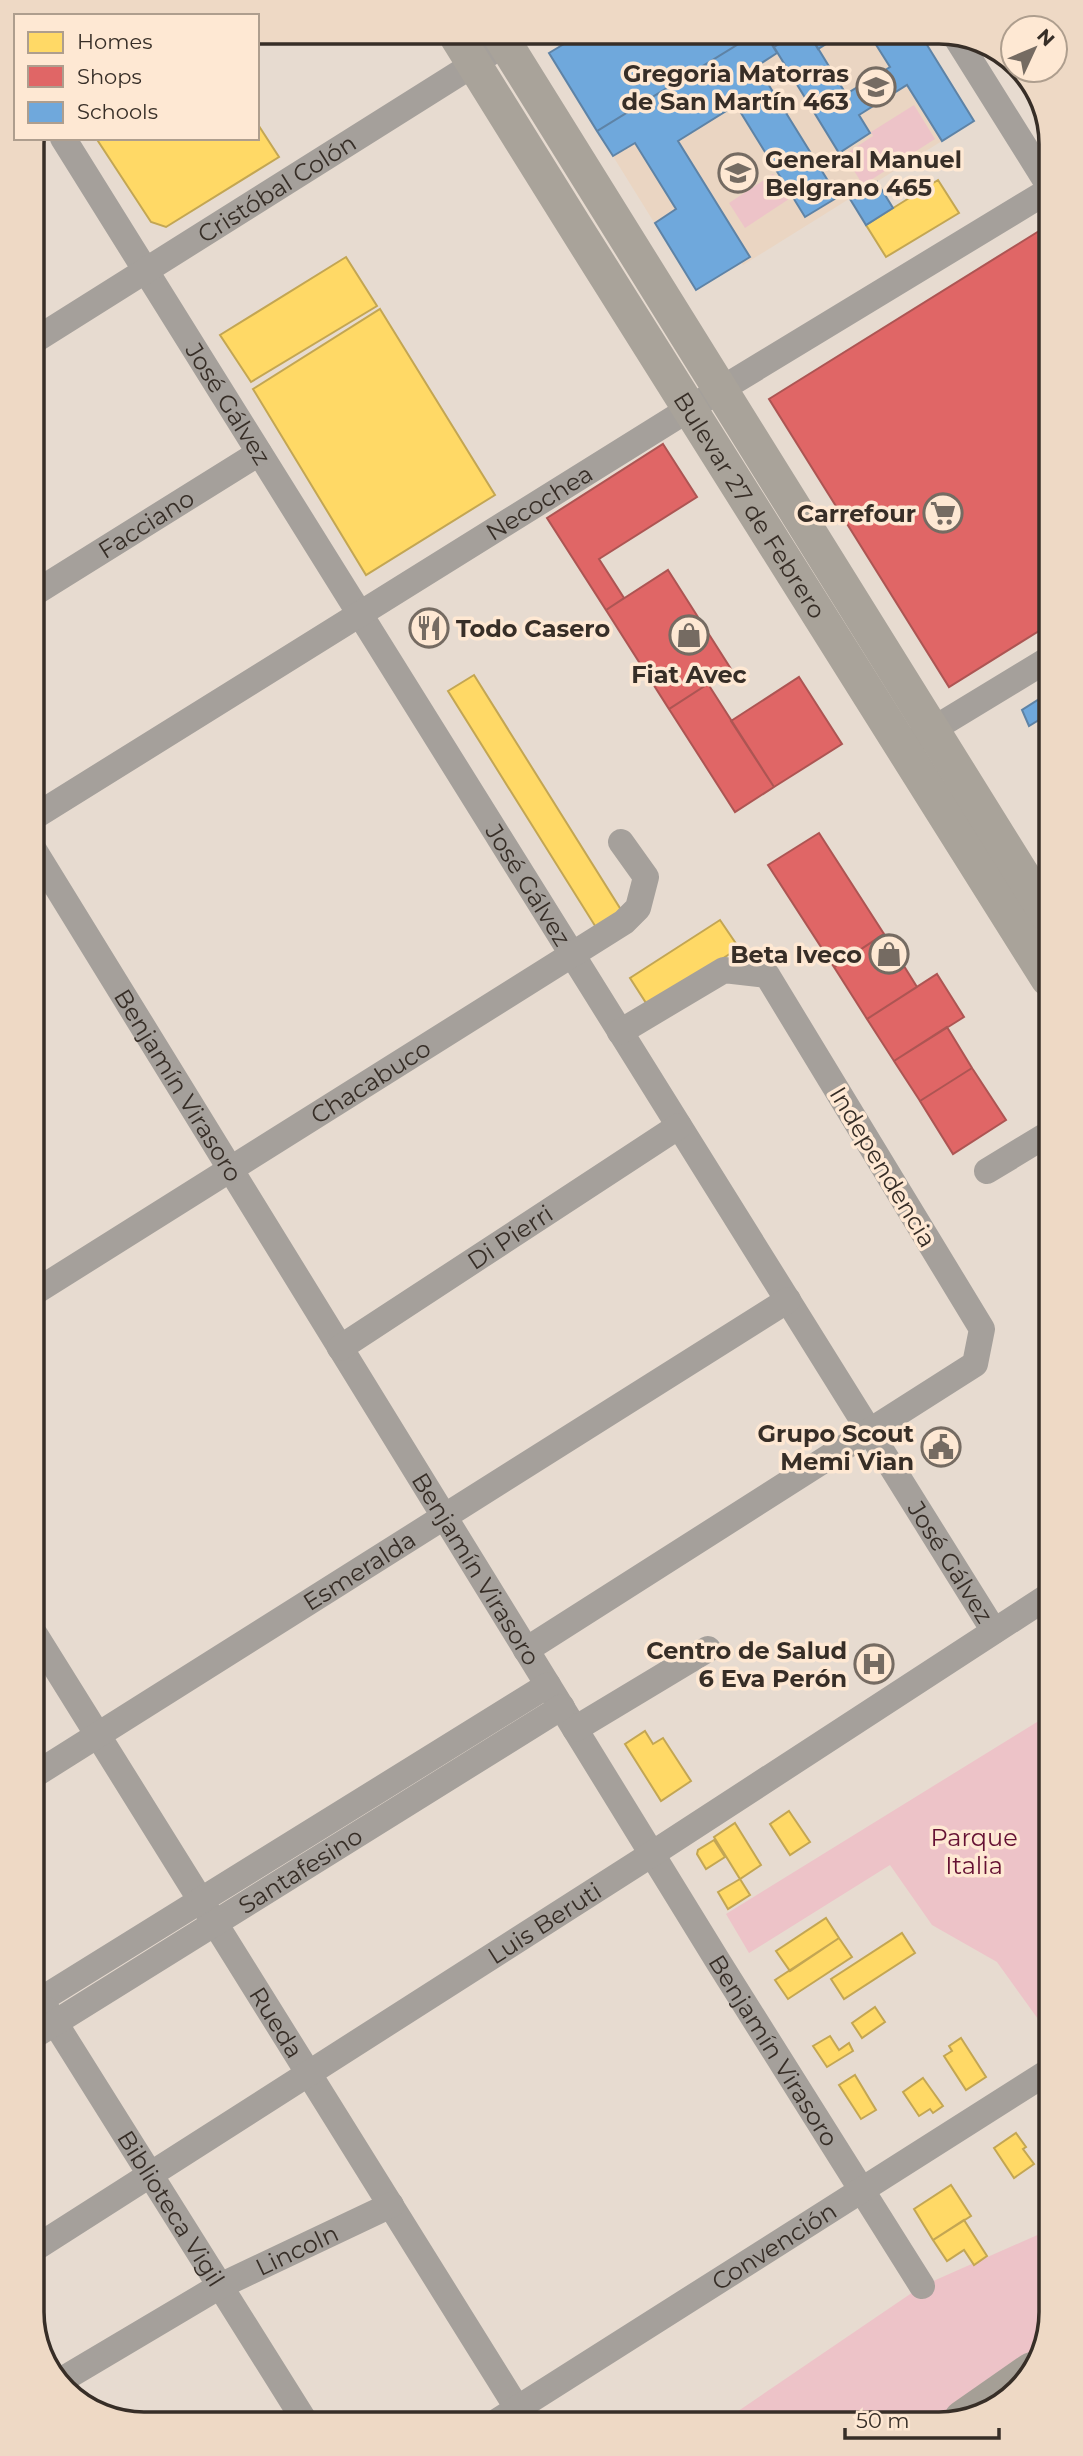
<svg xmlns="http://www.w3.org/2000/svg" width="1083" height="2456" font-family="Montserrat,sans-serif">
	<style>
		.built { fill: #ead5c2 }
		.green { fill: #edc3c8 }
		.homes { fill: #ffd966; stroke: #c3a653; stroke-width: 2 }
		.shops { fill: #e06666; stroke: #ad5553; stroke-width: 2 }
		.schools { fill: #6fa8dc; stroke: #5e83a6; stroke-width: 2 }
		.lines { fill: none; stroke-linecap: round; stroke-linejoin: round }
		.minor { stroke: #a5a09b; stroke-width: 26 }
		.major { stroke: #a9a39a; stroke-width: 35 }
		.highway { stroke: #a59f96; stroke-width: 38 }
		.labels { text-anchor: middle; dominant-baseline: central; stroke-width: 7; stroke-linejoin: round; paint-order: stroke }
		.poi-label { font-size: 24px; font-weight: bold; fill: #372e27; stroke: #fee8d3; text-anchor: end }
		.street-label { font-size: 24px; fill: #372e27; stroke: #fee8d3 }
		.park-label { font-size: 24px; fill: #651133; stroke: #fee8d3 }
		.rim { fill: none; stroke: #372e27; stroke-width: 3.5 }
	</style>
	<rect width="100%" height="100%" fill="#e7dbd0"/>
	<path class="built" d="M584 32H919L974 121 743 265 741 262 696 290 549 53Z"/>
	<path class="green" d="M914 105 935 139 863 185 844 155 873 136 871 132Z
		M773 174 789 199 745 228 729 203Z
		M1050 1714 1051 2037 997 1962 932 1925 890 1865 749 1953 726 1914Z
		M1051 2229V2313L1029 2380 976 2418 725 2420 922 2286Z"/>
	<path class="homes" d="M257 123 279 157 166 227 151 222 96 138H257Z
		M938 180 959 213 886 257 866 225Z
		M346 257 377 306 251 382 220 335Z
		M380 309 495 495 366 575 253 389Z
		M474 675 623 913 597 929 448 691Z
		M720 920 739 948 648 1006 630 978Z
		M645 1731 653 1744 663 1738 691 1781 661 1801 625 1744Z
		M789 1811 810 1842 790 1855 770 1824Z
		M735 1823 761 1865 740 1879 714 1837Z
		M714 1840 725 1857 706 1869 697 1854 698 1850Z
		M740 1879 750 1895 728 1909 718 1892Z
		M826 1918 839 1938 790 1971 776 1951Z
		M902 1933 915 1953 844 1999 831 1979Z
		M839 1938 852 1957 788 1999 775 1980Z
		M875 2007 885 2022 862 2038 852 2023Z
		M830 2036 839 2050 849 2043 853 2051 827 2067 813 2046Z
		M961 2038 986 2077 966 2090 944 2056 952 2051 949 2046Z
		M855 2075 876 2110 861 2119 839 2085Z
		M923 2078 943 2106 933 2113 930 2109 919 2116 903 2092Z
		M1016 2133 1026 2147 1023 2149 1034 2164 1014 2178 994 2148Z
		M951 2185 971 2216 933 2240 914 2209Z
		M964 2220 987 2256 974 2265 964 2250 947 2261 933 2240Z"/>
	<path class="shops" d="M1039 231 1046 241 1047 626 949 687 769 399Z
		M663 444 697 497 599 559 624 598 606 610 547 518Z
		M668 570 731 669 669 709 606 610Z
		M799 677 842 744 774 787 731 721Z
		M708 684 774 787 735 812 669 709Z
		M819 833 884 934 834 967 768 865Z
		M884 934 917 987 867 1019 834 967Z
		M937 974 964 1017 894 1061 867 1019Z
		M947 1027 972 1068 920 1101 894 1061Z
		M972 1068 1006 1120 953 1154 920 1101Z"/>
	<path class="schools" d="M584 32H758L597 131 549 53Z
		M758 32H764L777 53 757 66 838 197 805 217 736 105 678 141 750 257 696 290 655 223 676 209 635 143 613 156 597 131Z
		M764 32H800L774 47Z
		M800 32H808L846 94 890 67 868 32H919L974 121 942 141 907 85 859 115 870 133 839 153 774 47Z
		M808 32H845L818 49Z
		M877 182 893 208 866 225 850 199Z
		M1047 694V715L1029 726 1022 710Z"/>
	<g class="lines">
		<g class="minor">
			<path d="M954 34 1046 181"/>
			<path id="s1" d="M63 138 994 1631"/>
			<path id="s2" d="M32 342 474 64 520 32"/>
			<path id="s3" d="M33 594 259 453"/>
			<path d="M917 739 1047 660"/>
			<path id="s4" d="M34 817 705 399 1046 192"/>
			<path id="s5" d="M34 850 719 1963 922 2286"/>
			<path d="M987 1171 1048 1134"/>
			<path id="s6" d="M35 1292 624 922 638 908 646 877 621 842"/>
			<path id="s7" d="M340 1348 679 1126"/>
			<path id="s8" d="M36 1636 517 2408"/>
			<path d="M526 1650 975 1364 982 1329 767 975 724 970 620 1032"/>
			<path d="M575 1729 708 1649"/>
			<path id="s9" d="M36 1774 788 1300"/>
			<path d="M37 2002 548 1685"/>
			<path id="s10" d="M47 2010 306 2423"/>
			<path id="s11" d="M37 2034 562 1707"/>
			<path id="s12" d="M37 2247 652 1854 1050 1595"/>
			<path id="s13" d="M60 2381 220 2286 391 2205"/>
			<path id="s14" d="M496 2422 1051 2070"/>
		</g>
		<g class="major">
			<path id="s15" d="M454 32C650 349 851 663 1048 979"/>
			<path d="M498 32 1048 916"/>
		</g>
		<path class="highway" d="M963 2419 1032 2371"/>
	</g>
	<defs>
		<g id="school-ring" transform="scale(2.0125)"><circle r="9.5" fill="#fee8d3" stroke="#756b62" stroke-width="1.5"/><path d="M0-5L7-2L0 1L-7-2ZM-4 1L0 2.5L4 1V4Q0 6-4 4Z" fill="#756b62"/></g>
		<g id="supermarket-ring" transform="scale(2.0125)"><circle r="9.5" fill="#fee8d3" stroke="#756b62" stroke-width="1.5"/><path d="M-6-5.5h2.5l.6 2H6L4.5 2H-2.5L-4.4-4H-6ZM-1.5 3.2a1.3 1.3 0 1 0 .1 0ZM3 3.2a1.3 1.3 0 1 0 .1 0Z" fill="#756b62"/></g>
		<g id="restaurant-ring" transform="scale(2.0125)"><circle r="9.5" fill="#fee8d3" stroke="#756b62" stroke-width="1.5"/><path d="M-5-6h1v4h1v-4h1v4h1v-4h1v5L-1.5 .5V6h-2V.5L-5-1ZM5-6V6H3V1.5H1.5Q1.5-4 5-6Z" fill="#756b62"/></g>
		<g id="shop-ring" transform="scale(2.0125)"><circle r="9.5" fill="#fee8d3" stroke="#756b62" stroke-width="1.5"/><path d="M-5-2.5h2.3a2.7 3.5 0 0 1 5.4 0H5L5.5 6h-11ZM-1.5-2.5h3a1.5 2.3 0 0 0-3 0Z" fill="#756b62"/></g>
		<g id="civic-ring" transform="scale(2.0125)"><circle r="9.5" fill="#fee8d3" stroke="#756b62" stroke-width="1.5"/><path d="M-.6-6.5H3V-4.5H.6V-3L4-1V1h2V6H-6V1h2V-1L-.6-3ZM-1.2 2.5V6h2.4V2.5Z" fill="#756b62"/></g>
		<g id="hospital-ring" transform="scale(2.0125)"><circle r="9.5" fill="#fee8d3" stroke="#756b62" stroke-width="1.5"/><path d="M-5-5h3v3.5h4V-5h3V5h-3V1.5h-4V5h-3Z" fill="#756b62"/></g>
	</defs>
	<g fill-rule="evenodd">
		<use href="#school-ring" x="876" y="87"/>
		<use href="#school-ring" x="738" y="173"/>
		<use href="#supermarket-ring" x="943" y="513"/>
		<use href="#restaurant-ring" x="429" y="628"/>
		<use href="#shop-ring" x="689" y="635"/>
		<use href="#shop-ring" x="889" y="954"/>
		<use href="#civic-ring" x="941" y="1447"/>
		<use href="#hospital-ring" x="874" y="1664"/>
	</g>
	<g class="labels">
		<g class="poi-label">
			<text x="849" y="73">Gregoria Matorras<tspan x="849" dy="28">de San Martín 463</tspan></text>
			<text x="765" y="159" text-anchor="start">General Manuel<tspan x="765" dy="28">Belgrano 465</tspan></text>
			<text x="916" y="513">Carrefour</text>
			<text x="456" y="628" text-anchor="start">Todo Casero</text>
			<text x="689" y="674" text-anchor="middle">Fiat Avec</text>
			<text x="862" y="954">Beta Iveco</text>
			<text x="914" y="1433">Grupo Scout<tspan x="914" dy="28">Memi Vian</tspan></text>
			<text x="847" y="1650">Centro de Salud<tspan x="847" dy="28">6 Eva Perón</tspan></text>
		</g>
		<g class="street-label">
			<text stroke="none"><textPath href="#s2" startOffset="289">Cristóbal Colón</textPath></text>
			<text stroke="none"><textPath href="#s1" startOffset="313">José Gálvez</textPath></text>
			<text stroke="none"><textPath href="#s4" startOffset="595">Necochea</textPath></text>
			<text stroke="none"><textPath href="#s15" startOffset="558">Bulevar 27 de Febrero</textPath></text>
			<text stroke="none"><textPath href="#s3" startOffset="133">Facciano</textPath></text>
			<text stroke="none"><textPath href="#s1" startOffset="880">José Gálvez</textPath></text>
			<text stroke="none"><textPath href="#s6" startOffset="396">Chacabuco</textPath></text>
			<text stroke="none"><textPath href="#s5" startOffset="276">Benjamín Virasoro</textPath></text>
			<text transform="translate(883 1167) rotate(59)">Independencia</text>
			<text stroke="none"><textPath href="#s7" startOffset="203">Di Pierri</textPath></text>
			<text stroke="none"><textPath href="#s1" startOffset="1678">José Gálvez</textPath></text>
			<text stroke="none"><textPath href="#s5" startOffset="844">Benjamín Virasoro</textPath></text>
			<text stroke="none"><textPath href="#s9" startOffset="382">Esmeralda</textPath></text>
			<text stroke="none"><textPath href="#s11" startOffset="310">Santafesino</textPath></text>
			<text stroke="none"><textPath href="#s12" startOffset="602">Luis Beruti</textPath></text>
			<text stroke="none"><textPath href="#s8" startOffset="455">Rueda</textPath></text>
			<text stroke="none"><textPath href="#s5" startOffset="1410">Benjamín Virasoro</textPath></text>
			<text stroke="none"><textPath href="#s10" startOffset="234">Biblioteca Vigil</textPath></text>
			<text stroke="none"><textPath href="#s14" startOffset="329">Convención</textPath></text>
			<text stroke="none"><textPath href="#s13" startOffset="271">Lincoln</textPath></text>
		</g>
		<g class="park-label">
			<text x="974" y="1837">Parque<tspan x="974" dy="28">Italia</tspan></text>
		</g>
	</g>
	<path d="M0 0H1083V2456H0ZM144 44H939A100 100 0 0 1 1039 144V2312A100 100 0 0 1 939 2412H144A100 100 0 0 1 44 2312V144A100 100 0 0 1 144 44Z" fill="#eed9c5" fill-rule="evenodd"/>
	<path class="rim" d="M144 44H939A100 100 0 0 1 1039 144V2312A100 100 0 0 1 939 2412H144A100 100 0 0 1 44 2312V144A100 100 0 0 1 144 44Z"/>
	<rect x="14" y="14" width="245" height="126" fill="#fee8d3" stroke="#ae9e8e" stroke-width="2"/>
	<rect x="28" y="32" width="35" height="21" fill="#ffd966" stroke="#ae9e8e" stroke-width="2"/>
	<text x="77" y="49" font-size="21" fill="#372e27">Homes</text>
	<rect x="28" y="66" width="35" height="21" fill="#e06666" stroke="#ae9e8e" stroke-width="2"/>
	<text x="77" y="84" font-size="21" fill="#372e27">Shops</text>
	<rect x="28" y="102" width="35" height="21" fill="#6fa8dc" stroke="#ae9e8e" stroke-width="2"/>
	<text x="77" y="119" font-size="21" fill="#372e27">Schools</text>
	<g transform="translate(1034 49) rotate(46)"><circle r="33" fill="#fee8d3" stroke="#ae9e8e" stroke-width="2"/>
	<path d="M0-5L12 26L0 18L-12 26Z" fill="#756b62"/>
	<text y="-10" font-size="19" font-weight="bold" text-anchor="middle" fill="#372e27">N</text>
	</g>
	<path d="M845 2428v10h154v-10" fill="none" stroke="#372e27" stroke-width="3.5"/>
	<text x="856" y="2428" font-size="21" fill="#372e27" stroke="#fee8d3" stroke-width="5" paint-order="stroke">50 m</text>
</svg>
